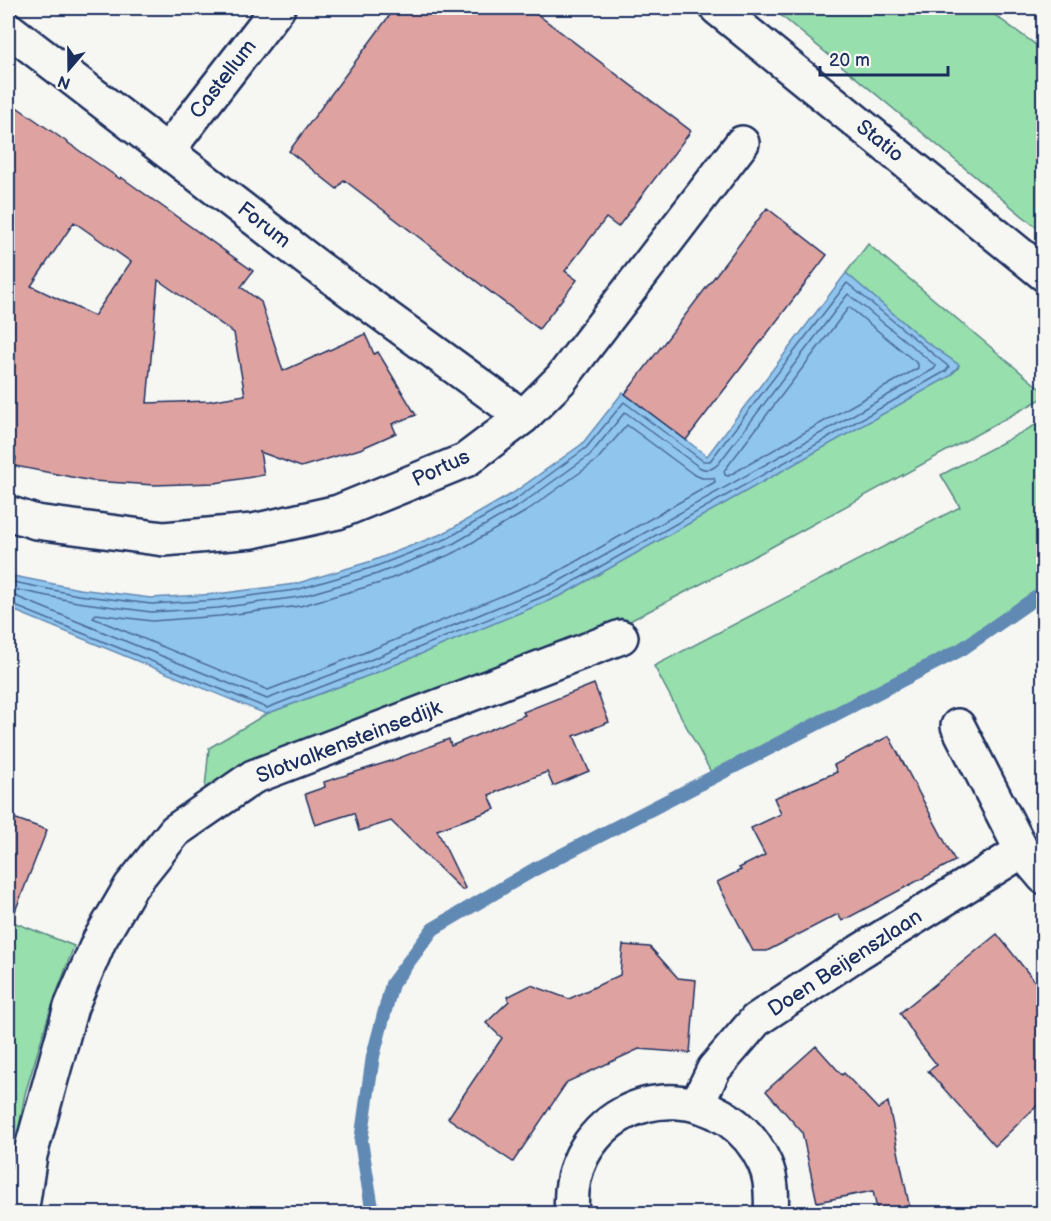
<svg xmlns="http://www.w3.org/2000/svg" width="1051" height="1221" font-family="'Balsamiq Sans',sans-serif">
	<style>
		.green { fill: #97dfad; stroke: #598786; stroke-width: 1.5 }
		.water { fill: #90c5ee; stroke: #6189b4; stroke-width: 1.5 }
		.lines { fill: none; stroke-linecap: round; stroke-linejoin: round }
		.shore { stroke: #4a6b98; stroke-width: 1.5 }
		.stream { stroke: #6189b4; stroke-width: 14 }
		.building { fill: #dea3a1; stroke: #1b2f5e; stroke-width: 1.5; fill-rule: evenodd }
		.minor-casing { stroke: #1b2f5e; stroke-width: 38 }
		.minor { stroke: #f6f6f2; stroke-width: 33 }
		.rail { stroke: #1b2f5e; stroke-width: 4.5 }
		.labels { text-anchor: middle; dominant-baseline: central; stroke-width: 6; stroke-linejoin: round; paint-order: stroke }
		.street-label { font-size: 21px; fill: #1b2f5e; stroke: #f6f6f2 }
	</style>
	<rect width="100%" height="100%" fill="#f6f6f2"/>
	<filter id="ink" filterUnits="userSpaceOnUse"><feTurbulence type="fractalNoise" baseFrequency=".0167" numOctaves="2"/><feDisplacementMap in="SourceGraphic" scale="12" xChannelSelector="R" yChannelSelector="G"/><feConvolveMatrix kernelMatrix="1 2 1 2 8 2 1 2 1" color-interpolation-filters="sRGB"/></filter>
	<g filter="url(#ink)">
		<path class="green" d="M772 8H985L1043 50V233Z
			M868 244 1043 391V398L766 550 626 623 621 618C508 672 385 705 269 754 247 763 226 777 205 788L209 748 266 714 375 673 562 595 950 376 958 368 959 365 925 341 846 273Z
			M1043 421 1044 575 1038 578 1043 588V592L962 649 713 776 654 666 960 507 941 475Z
			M8 920 74 946 49 1014 25 1094 8 1190Z"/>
		<path class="water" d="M846 273 925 341 959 365 950 376 562 595 375 673 266 714 8 608V575L79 589 151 598 217 594 295 584 372 561 444 533 513 493 582 444 623 392 707 456Z"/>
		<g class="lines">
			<path class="shore" d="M849 307 918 364V368L728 476 725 475 724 471Z
				M627 425 693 474 702 478H714L715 482 552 575 366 652 268 690 93 618 96 614 152 621 220 616 300 606 380 583 454 553 525 512 596 461Z
				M8 581 78 595 151 604 218 600 296 590 374 567 446 539 516 499 586 448 624 402 703 461H710L847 283 949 367 946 371 559 590 372 667 267 708 8 603
				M8 588 77 602 151 612 218 608 299 597 377 574 451 545 520 505 590 455 625 412 699 467C706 471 713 470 719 463L848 294 936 366 934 369 556 583 370 660 267 699 15 596 8 595"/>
			<path class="stream" d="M373 1214 361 1141 373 1056 392 984 433 929 535 869 962 649 1044 592"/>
		</g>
		<path class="building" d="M395 8H529L691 131 618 227 606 218 565 271 577 280 539 329 344 180 337 189 289 151Z
			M8 101 120 179 121 177 253 271 241 287 261 302 283 371 365 334 374 354 378 352 416 415 392 424 396 433 360 449 301 467 260 452 264 475 215 483 154 485 92 481 15 466 16 457 8 454ZM74 222 131 262 94 316 31 286ZM158 280 234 333 245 395 209 401 147 403Z
			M767 208 827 255 686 440 625 394Z
			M594 684 609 722 574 736 589 771 553 786 547 772 489 795 495 809 437 830 465 888 462 890 391 821 359 831 354 813 315 825 305 794 325 787 324 782 394 760 449 739 451 746 525 715 523 712Z
			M889 736 955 861 842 921 838 914 767 951H753L717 882 741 870 739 868 765 855 751 828 781 814 774 798 837 772 834 765Z
			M8 816 47 830 10 924H8Z
			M997 934 1044 993V1099L995 1146 928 1071 937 1065 918 1041 900 1013Z
			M623 945 650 947 678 978 696 980 690 1053 639 1049 567 1082 513 1162 448 1118 502 1038 486 1023 509 1001 507 997 531 985 569 999 620 975Z
			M816 1046 842 1075 844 1073 878 1109 888 1102 911 1214H878L873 1191 817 1202 802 1132 766 1091Z"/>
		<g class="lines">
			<g class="minor-casing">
				<path id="minor" d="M717 8 1044 274
					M8 29 315 265 523 417
					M168 150 278 8
					M8 513 36 522 164 539 253 531 338 512 466 460 523 417 561 379 742 143
					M958 726 1022 851 1044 877
					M697 1104 714 1069 756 1020 859 952 1022 851
					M21 1214 30 1155 71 1007 99 941 131 886 175 831 253 777 621 637
					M572 1214C570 1193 573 1174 582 1156 623 1079 730 1086 765 1164 772 1179 772 1197 771 1214"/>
			</g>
			<use href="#minor" class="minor"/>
			<path class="rail" d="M1033 8 1044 15"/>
		</g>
	</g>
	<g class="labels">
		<g class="street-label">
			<text transform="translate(223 79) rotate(-52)">Castellum</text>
			<text transform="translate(880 141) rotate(39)">Statio</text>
			<text transform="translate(264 225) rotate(38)">Forum</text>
			<text transform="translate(441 468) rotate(-25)">Portus</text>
			<text transform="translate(349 742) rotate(-21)">Slotvalkensteinsedijk</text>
			<text transform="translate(845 963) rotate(-33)">Doen Beijenszlaan</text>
		</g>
	</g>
	<rect width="1051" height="1221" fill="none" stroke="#f6f6f2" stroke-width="30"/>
	<rect x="15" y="15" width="1021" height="1191" fill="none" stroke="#1b2f5e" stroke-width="2" filter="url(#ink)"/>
	<g transform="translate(69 69) rotate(200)" stroke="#f6f6f2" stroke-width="4.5" paint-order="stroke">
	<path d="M0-4.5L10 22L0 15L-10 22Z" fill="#1b2f5e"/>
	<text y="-9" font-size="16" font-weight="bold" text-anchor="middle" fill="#1b2f5e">N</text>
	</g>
	<path d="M820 66v9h128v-9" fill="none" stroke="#1b2f5e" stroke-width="3"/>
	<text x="829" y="66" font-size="18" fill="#1b2f5e" stroke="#f6f6f2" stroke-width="4.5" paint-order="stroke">20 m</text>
</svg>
